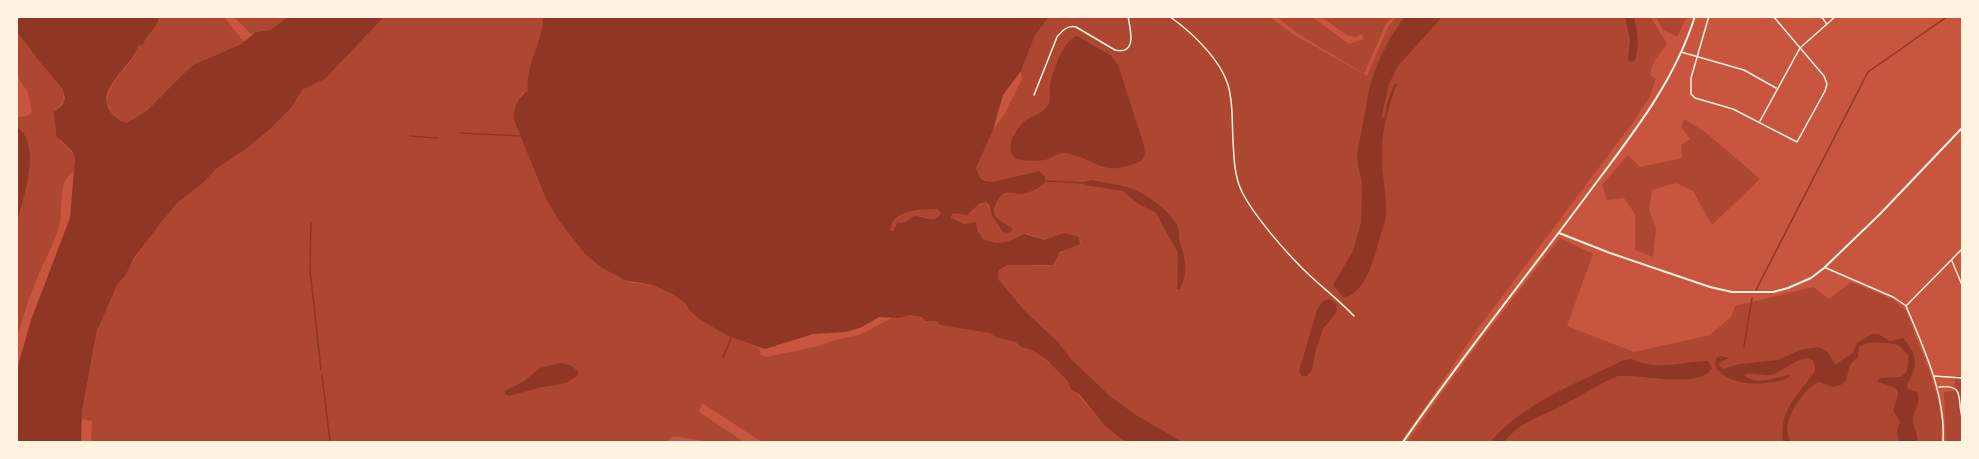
<svg xmlns="http://www.w3.org/2000/svg" width="1979" height="459" font-family="'IBM Plex Sans',sans-serif">
	<style>
		.green { fill: #ae4732 }
		.water { fill: #8f3625; fill-rule: evenodd }
		.lines { fill: none; stroke-linecap: round; stroke-linejoin: round }
		.stream { stroke: #8f3625; stroke-width: 1.5 }
		.minor { stroke: #fff3e0; stroke-width: 1.5 }
		.tertiary { stroke: #fff3e0; stroke-width: 2 }
	</style>
	<rect width="100%" height="100%" fill="#c8553d"/>
	<path class="green" d="M543 16C543 41 526 66 528 90L521 94 515 122 552 209 580 248 594 262 619 278 634 283 653 285 666 291 684 302 690 311 699 319 732 337 759 348 761 355 766 357 815 347 835 340 859 335 894 317C900 318 904 315 910 315 921 316 924 321 936 321L940 325 991 333 998 338 1014 342 1021 347 1032 350 1053 366 1105 426 1125 442H762L702 403 699 412 744 442H709L674 436 670 438 668 442H91L92 421 81 419 98 329 118 283 153 232 178 202 203 183 212 172 246 149 270 129 302 90 325 79 384 17Z
		M159 17H224L244 42C223 53 200 58 182 75 166 89 150 116 130 123 120 126 110 111 107 103 108 78 133 67 138 46L143 45C148 34 156 28 159 17Z
		M234 17H287L271 30 258 31 252 35Z
		M1049 17H1270L1293 34 1367 76 1388 27 1397 17H1651L1667 44 1655 60 1650 72 1651 76 1656 79 1650 96 1634 121 1477 330 1401 442H1183L1136 415 1110 396 1072 360 1058 342 1024 310 998 279 999 270C1010 258 1040 271 1055 263 1058 250 1069 248 1080 244L1081 239 1054 238 1045 240 1028 234 1004 243 988 241 981 237 976 222 964 224 951 219 953 213H971L977 205 986 202 994 219 1005 233 1010 226C999 221 989 213 997 200 999 198 1001 195 1004 194 1009 192 1014 194 1019 194 1028 195 1038 189 1045 183V176L1039 171 998 181 989 182 980 178 976 168 993 130 1005 113 1022 79 1021 71 1035 35Z
		M1277 17H1312L1349 44 1364 39 1361 34 1356 37 1347 35 1321 17H1393L1386 24 1364 74 1297 33Z
		M1656 17H1687L1677 37 1663 30Z
		M17 32 43 66 62 88 64 101 55 110V132L61 142 74 154 75 171C57 179 63 206 60 222 56 240 46 257 39 274 30 294 24 315 17 336V221L27 186 23 131 17 127V117L27 116 32 112 28 92 17 76Z
		M1684 119 1705 132 1760 179 1712 225 1693 191 1676 183 1652 190 1649 210 1656 228 1653 257 1635 250V214L1624 198 1607 200 1602 185 1628 155 1640 167 1682 158 1681 145 1690 139 1681 127Z
		M937 209 941 213C933 223 930 217 919 216 913 215 911 221 906 222 903 223 899 223 896 224L893 231 889 229C897 210 918 210 937 209Z
		M1560 238 1593 254 1567 326 1634 352 1710 335 1731 317 1735 306 1813 287 1829 299 1851 282 1894 300 1906 311 1930 373 1937 396 1942 422 1941 442H1407L1471 353Z
		M1956 376H1962V442H1946L1944 392 1954 391Z"/>
	<path class="water" d="M1405 16 1442 17 1398 66 1389 84 1381 119 1385 116 1387 104 1394 84H1397C1389 105 1382 129 1382 151 1381 173 1387 194 1386 215 1385 224 1382 230 1380 237 1374 257 1367 292 1344 298L1333 285 1353 251 1361 222 1362 182 1358 167 1357 155 1370 85 1377 65 1390 38Z
		M16 17H159C157 29 148 32 143 45L138 46C133 66 93 90 111 112 115 118 121 122 127 123L148 110 182 75 195 64 241 44 256 32 271 30 287 17H384L325 79 302 90 291 108 270 129 246 149 216 169 203 183 178 202 159 225 134 258 125 276 118 283 97 331 82 412 81 442H17V369L31 320 70 218 75 158 72 151 56 136 54 112 63 104 65 98 62 88 43 66 17 32Z
		M543 17H1049L1035 35 1021 71 1003 95 993 130 976 168 980 178 985 181 993 182 1039 171 1045 176V183C1038 189 1029 194 1020 194 1015 194 1010 192 1006 193 1001 194 998 199 996 203 989 216 1002 222 1011 227L1012 230 1009 233 1003 232 992 216 989 205 986 202 979 204 967 215 953 213 951 218 964 224 976 222 978 231 983 239C1001 246 1009 242 1024 234L1045 240 1064 233 1079 237 1080 244 1060 252 1053 265H1007L999 270 998 279 1024 310 1058 342 1072 360 1110 396 1136 415 1183 442H1125L1105 426 1080 395 1071 389 1068 382 1048 361 1032 350 1021 347 1015 342 998 338 989 333 940 325 936 321H926L921 317 910 315 899 318 879 317 862 327 846 332 813 334 765 349 728 336 699 319 690 311 684 302 672 294 653 285 624 280 599 266 584 253 558 219 547 201 514 120C513 106 519 98 528 90 525 65 543 42 543 17ZM937 209 941 213C933 225 925 215 914 216L906 222 897 223 893 231 890 230C894 209 919 210 937 209Z
		M1625 17H1634C1637 31 1640 46 1635 60L1631 62 1628 60 1630 40Z
		M1077 36 1110 55 1118 65 1144 145 1145 154 1141 161C1101 178 1102 161 1066 153 1057 152 1053 158 1045 160 1039 161 1018 162 1014 157 1004 146 1017 128 1025 121 1033 115 1043 114 1048 105 1051 100 1049 93 1050 87 1051 74 1064 39 1077 36Z
		M17 127C42 143 24 199 17 221Z
		M1092 180C1105 183 1118 184 1130 188 1144 192 1170 211 1177 225 1180 231 1178 237 1180 243 1186 258 1188 275 1180 289H1177L1178 253 1156 213 1137 203 1123 191 1084 185 1086 181Z
		M1330 299 1336 304 1337 312 1323 329 1315 353 1312 370 1307 376H1302L1299 371 1317 310 1323 301Z
		M1872 334H1878L1890 341 1903 338C1918 355 1918 366 1907 385L1908 389 1917 392C1922 407 1911 411 1913 423 1914 431 1919 433 1917 442H1899L1897 431 1900 422 1893 410C1904 382 1896 390 1877 381L1880 378 1901 377 1907 371 1909 356 1898 345C1887 343 1868 340 1859 347L1858 357C1856 359 1853 361 1851 364 1845 375 1851 384 1833 387L1819 382C1805 387 1788 414 1787 429 1787 434 1789 438 1791 442H1783C1779 409 1798 396 1815 371 1816 341 1782 373 1771 375 1763 376 1751 372 1744 375 1757 387 1775 377 1790 375L1788 378C1769 386 1726 388 1715 365L1716 358 1721 356 1729 358 1719 363V366L1724 369 1739 364 1778 360 1800 350 1818 347 1828 352 1834 363 1836 364 1853 353 1857 343Z
		M1632 359C1657 372 1682 361 1708 361L1712 368C1701 390 1638 373 1618 376 1599 383 1581 396 1563 405 1539 418 1522 420 1504 442H1490C1523 403 1578 383 1624 360Z
		M560 363 570 365 578 371V375C568 385 554 385 542 387 531 390 520 393 509 396L505 394V391L524 381 540 368Z"/>
	<g class="lines">
		<path class="stream" d="M460 133 521 136
			M410 136 438 138
			M1046 181 1085 183
			M311 223 310 269 321 370
			M1756 290 1868 72 1948 16
			M1744 347 1752 298
			M723 358 731 338
			M322 375 330 442"/>
		<path class="minor" d="M1169 16C1193 33 1226 64 1230 94 1233 109 1232 125 1233 140 1234 158 1234 177 1243 194 1256 218 1284 250 1303 269 1320 286 1338 299 1354 316
			M1709 16 1691 78V94L1695 98 1733 109 1797 142 1825 91 1827 84 1824 76 1773 16
			M1821 16 1826 23
			M1681 52 1744 70 1776 88
			M1034 95 1057 37C1062 31 1067 25 1076 27L1115 50C1138 55 1130 29 1128 16
			M1760 121 1800 48 1836 16
			M1952 261 1962 285
			M1826 268 1893 297 1905 305
			M1906 306C1924 349 1946 395 1943 442
			M1906 306 1962 249
			M1934 376 1962 378
			M1939 387C1965 384 1957 398 1962 417"/>
		<path class="tertiary" d="M1559 233 1610 253 1710 287 1732 292H1773L1788 288 1811 278 1824 268 1880 214 1962 128
			M1403 442C1462 356 1528 275 1590 191 1631 136 1674 83 1695 16"/>
	</g>
	<rect width="1979" height="459" fill="none" stroke="#fff3e0" stroke-width="36"/>
</svg>
